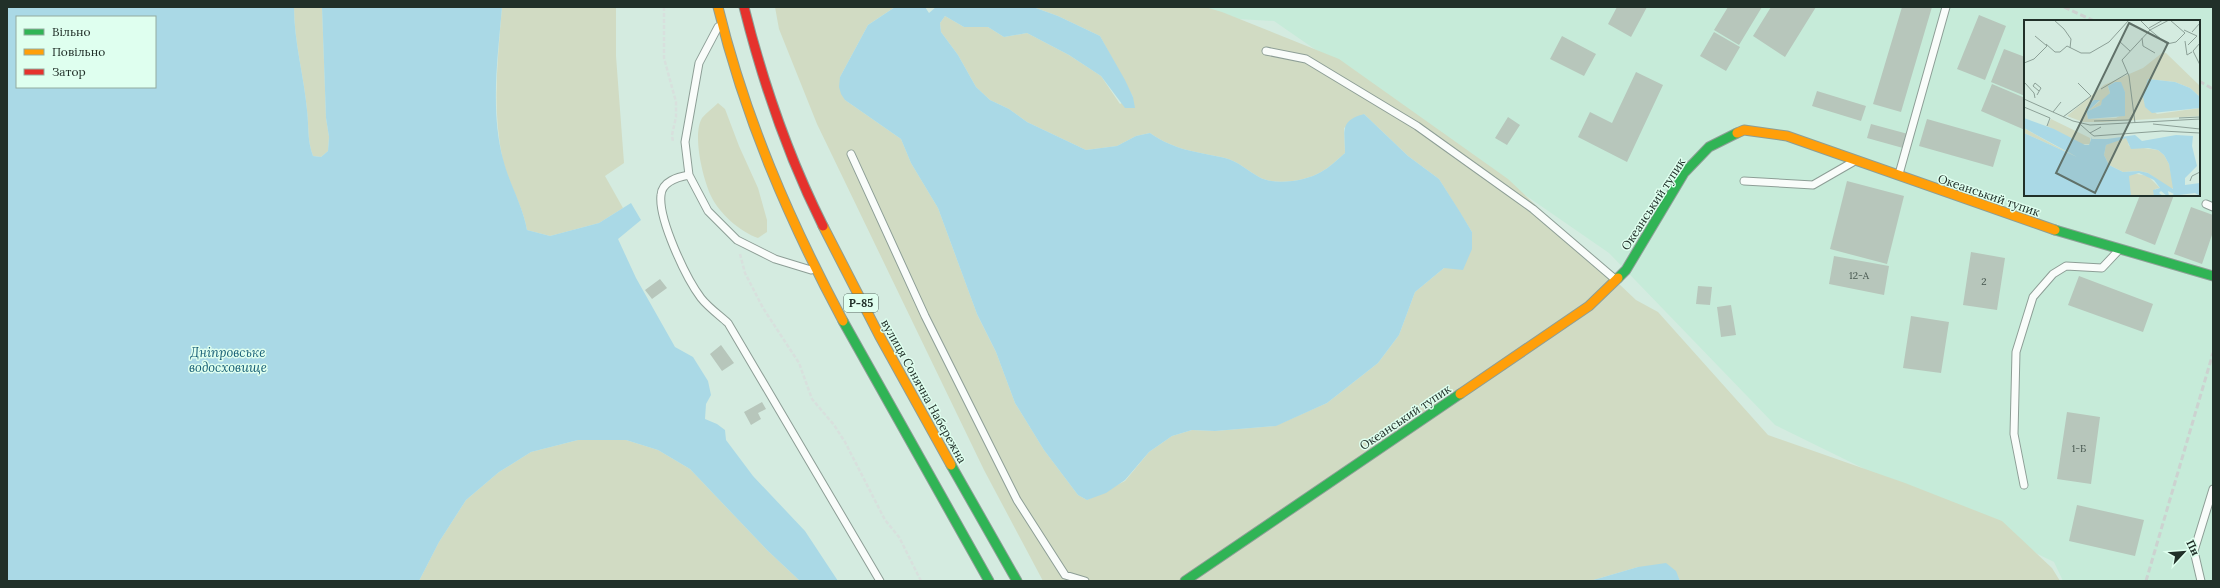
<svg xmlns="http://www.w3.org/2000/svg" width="2220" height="588" font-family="Lora,serif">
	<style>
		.built { fill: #c6ebd9; fill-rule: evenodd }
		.green { fill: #d1dbc3 }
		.water { fill: #aad9e6; fill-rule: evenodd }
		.building { fill: #b7c6bb }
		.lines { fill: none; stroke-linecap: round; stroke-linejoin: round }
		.lane-casing { stroke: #8d9e96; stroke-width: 9 }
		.fast-casing { stroke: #8d9e96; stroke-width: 11 }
		.slow-casing { stroke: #8d9e96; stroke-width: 11 }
		.jam-casing { stroke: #8d9e96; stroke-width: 11 }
		.path { stroke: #d8e0dd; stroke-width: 2.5; stroke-dasharray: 4 2; stroke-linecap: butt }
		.lane { stroke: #f9fcfa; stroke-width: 7 }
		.fast { stroke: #30b455; stroke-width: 9 }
		.slow { stroke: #ff9f0a; stroke-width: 9 }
		.jam { stroke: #e5322d; stroke-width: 9 }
		.rail { stroke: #ccd2d0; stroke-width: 3; stroke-dasharray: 6 3; stroke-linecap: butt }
		.labels { text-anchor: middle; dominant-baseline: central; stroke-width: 3; stroke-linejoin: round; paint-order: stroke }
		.number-label { font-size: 10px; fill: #46564e }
		.shield { fill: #dfffef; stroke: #5a6e64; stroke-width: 1 }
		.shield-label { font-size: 11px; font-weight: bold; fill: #213029 }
		.street-label { font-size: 12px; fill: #213029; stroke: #dfffef }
		.water-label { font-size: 13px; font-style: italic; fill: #165e75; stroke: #dfffef }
		.inset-road { fill: none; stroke: #8ca097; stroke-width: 1 }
		.view { fill: #607169; fill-opacity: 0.15; stroke: #607169; stroke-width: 2 }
		.inset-edge { fill: none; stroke: #213029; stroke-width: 2 }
	</style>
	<rect width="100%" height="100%" fill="#d4ebe0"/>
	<path class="built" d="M1142 7H2213V581H2063L2054 562 1775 425 1609 253 1274 21 1153 14ZM2025 21H2199V195H2025Z"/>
	<path class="green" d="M294 7H322L326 118 329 137 328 151 321 157 313 156C307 140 309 126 307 110 304 76 294 42 294 7Z
		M502 7H616V56L624 163 605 176 623 208 599 223 550 236 527 230C523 205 507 182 502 156 492 107 498 57 502 7Z
		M775 7H895L868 25 840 77 845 100 901 139 911 163 938 208 977 314 996 352 1015 403 1044 450 1078 495 1087 500 1125 481 1149 452 1172 436 1192 430 1215 431 1275 426 1327 403 1378 363 1399 335 1415 292 1444 268 1472 232 1439 179 1408 156 1364 114 1344 128 1345 153C1337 160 1330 167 1321 172 1306 181 1275 186 1259 177 1248 171 1238 161 1225 158 1195 151 1176 151 1150 133L1136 136 1117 146 1086 150 1027 122 1009 109 990 100 976 87 958 55 941 32 940 23 945 16 964 27H988L1004 37 1027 33 1069 55 1101 76 1120 104 1133 97 1100 36 1058 16 1033 7H1205L1222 12 1339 59 1508 179 1636 300 1658 312 1768 435 1905 483 2002 521 2052 568 2060 581H1680L1675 571 1638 567 1590 581H1043L984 470 817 124 779 29Z
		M718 103 725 109 739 146 758 188 767 220V232L758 238C740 232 719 213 711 196 703 179 692 135 702 118 706 113 713 108 718 103Z
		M578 440H626L658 450 690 469 767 550 800 581H419L439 542 466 500 499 472 531 452Z"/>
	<path class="water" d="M7 7H294C294 42 304 76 307 110 309 126 307 140 313 156L321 157 328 151 329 137 326 118 322 7H502C498 56 490 110 503 159 509 183 523 206 527 230L550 236 599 223 631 203 641 220 618 239 636 278 675 347 693 357 708 381 711 395 706 404 705 419 717 424 725 430 726 440 753 476 805 531 838 581H800L767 550 690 469 658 450 626 440H578L531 452 499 472 466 500 439 542 419 581H7ZM17 17H155V87H17Z
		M895 7H925L929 13 936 7H1033L1058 16 1100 36 1125 80 1133 97 1135 108H1125L1101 76 1069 55 1027 33 1004 37 988 27H964L945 16 940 23 941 32 958 55 976 87 990 100 1009 109 1027 122 1086 150 1117 146 1136 136 1150 133C1176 151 1195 151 1225 158 1238 161 1248 171 1259 177 1275 186 1306 181 1321 172 1330 167 1337 160 1345 153 1345 131 1339 121 1364 114L1408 156 1439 179 1460 212 1472 232V249L1463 270 1444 268 1415 292 1399 335 1378 363 1327 403 1276 426 1215 431 1192 430 1172 436 1149 452 1125 480 1106 493 1087 500 1078 495 1044 450 1015 403 996 352 977 314 938 208 911 163 901 139 845 100 841 94 839 87 840 77 868 25Z
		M1666 563 1676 571 1680 581H1590L1638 567Z"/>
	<path class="building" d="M1617 7H1647L1631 37 1608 24Z
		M1728 7H1762L1739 45 1714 30Z
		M1771 7H1816L1785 57 1753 36Z
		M1902 7H1932L1901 112 1873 104Z
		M1979 15 2006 26 1985 80 1957 69Z
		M1714 32 1740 47 1726 71 1700 56Z
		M1562 36 1596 54 1584 76 1550 59Z
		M2004 49 2025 57V96L1991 82Z
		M1636 72 1663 85 1627 162 1578 137 1590 112 1612 123Z
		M1992 84 2025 98V130L1981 111Z
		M1817 91 1866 106 1861 121 1812 106Z
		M1508 117 1520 125 1507 145 1495 138Z
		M1927 119 2001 140 1993 167 1919 146Z
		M1871 124 1908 134 1903 148 1867 138Z
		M1847 181 1904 196 1887 264 1830 249Z
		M2140 195H2174L2155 245 2125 233Z
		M2191 207 2213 215V232L2202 264 2174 254Z
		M1971 252 2005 258 1997 310 1963 305Z
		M1834 256 1889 266 1884 295 1829 284Z
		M2079 276 2153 304 2143 332 2068 305Z
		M660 279 667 288 652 299 645 290Z
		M1698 286 1712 287 1710 305 1696 304Z
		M1731 305 1736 335 1721 337 1717 307Z
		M1911 316 1949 322 1941 373 1903 368Z
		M721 345 734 363 722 371 710 354Z
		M762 402 766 409 758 413 761 419 751 425 744 412Z
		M2067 412 2100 417 2091 484 2057 479Z
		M2077 505 2144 520 2135 556 2069 541Z"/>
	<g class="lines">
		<g class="lane-casing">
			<path id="lane" d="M718 27 699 63 685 142 689 175 708 211 737 240 775 259 811 270
				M1266 51 1306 59 1417 126 1533 209 1616 280
				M851 154 925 316 1017 500 1065 575 1085 581
				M1899 174 1946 7
				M689 175C678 177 662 181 661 195 658 219 686 278 701 298 708 307 719 315 728 323L880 581
				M1744 181 1813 185 1853 162
				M2206 204 2213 207
				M2024 485 2014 434 2016 352 2033 297 2053 274 2066 266 2102 268 2118 251
				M2201 581 2194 551 2213 489"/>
		</g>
		<g class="fast-casing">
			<path id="fast" d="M2055 230 2213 276
				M1618 278 1626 270 1684 173 1709 147 1737 133
				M843 321 989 581
				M951 465 1017 581
				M1185 581 1460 394"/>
		</g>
		<g class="slow-casing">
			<path id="slow" d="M718 7C745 118 789 220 843 321
				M1737 133 1744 130 1787 136 2055 230
				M823 226 879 335 951 465
				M1460 394 1589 306 1618 278"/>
		</g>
		<g class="jam-casing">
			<path id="jam" d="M744 7C763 83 788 156 823 226"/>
		</g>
		<path class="path" d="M664 7V58L676 102V117L672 135 673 142
			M740 254 745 273 763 308 799 363 812 399 834 425 845 442 885 520 899 537 921 581"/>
		<use href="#lane" class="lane"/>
		<use href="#fast" class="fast"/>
		<use href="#slow" class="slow"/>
		<use href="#jam" class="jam"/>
		<path class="rail" d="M2064 7 2094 21
			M2199 81 2213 89
			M2146 581 2213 353"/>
	</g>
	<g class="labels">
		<g class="number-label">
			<text x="1859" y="275">12-А</text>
			<text x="1984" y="281">2</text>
			<text x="2079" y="448">1-Б</text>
		</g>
		<rect class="shield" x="844" y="294" width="34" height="18" rx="3"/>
		<g class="shield-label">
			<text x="861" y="303">Р-85</text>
		</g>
		<g class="street-label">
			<text transform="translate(1989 195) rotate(19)">Океанський тупик</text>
			<text transform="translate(1653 204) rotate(-57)">Океанський тупик</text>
			<text transform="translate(924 391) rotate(61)">вулиця Сонячна Набережна</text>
			<text transform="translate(1405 417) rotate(-34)">Океанський тупик</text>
		</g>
		<g class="water-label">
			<text x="228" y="352">Дніпровське<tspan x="228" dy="15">водосховище</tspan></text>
		</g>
	</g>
	<g transform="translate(2024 20)">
		<rect width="176" height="176" fill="#d4ebe0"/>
		<path d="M138 33H142L176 66V77L166 68 151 62 124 59 120 82 133 94 176 88V96L79 102H59L43 96 80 65 119 48ZM91 62 97 65 101 72V93L92 98 64 99 62 88 70 80 76 81 64 91 77 85 86 73 84 67ZM27 99 66 118V124H57L23 106ZM0 108 30 125 53 137 0 113ZM99 118H103L105 126 134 130 140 135 145 144 150 168 146 169 124 153 115 151 99 152 85 145 80 135 82 125ZM108 153 124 156 136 168 131 169 130 176H107L104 164 105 156Z" fill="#d1dbc3" fill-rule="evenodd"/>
		<path d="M124 59 151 62 166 68 176 77V88L128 93 121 87 119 76ZM91 62H97L101 72V96L64 99 62 88 70 80H76L64 91 77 85 78 80 86 73 84 66ZM0 98 30 109 61 125H65L68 117V119H83L111 115 118 121 152 115 169 116 168 126 173 146 161 158V165L176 163V176L171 173 147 176 150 174 144 171 145 176H143L137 171 135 173 139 176H130L129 170 136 168 130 160 115 153 105 156 107 176H0V113L53 137 0 108ZM102 118 107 129 124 128 134 130 140 135 145 144 149 169 124 153 115 151 99 152 85 145 80 135 82 125Z" fill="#aad9e6" fill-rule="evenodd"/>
		<path class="inset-road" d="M30 0 40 9 47 19 46 28M145 0 126 10 143 24 152 22 161 13 146 0M125 8 139 0M160 10 173 16 164 25M168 12 176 3M118 18 119 26 131 33M95 21 106 31M161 21 163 35 168 32M176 23 169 31 176 45M22 24 31 32H36L43 26 57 33H66L85 22 105 0M0 43 10 39 23 26 11 16M1 63 10 73 11 78M77 69 104 53M13 75 17 68 11 63 9 66 15 71M0 79 49 101 66 105 176 99M0 87 26 98 23 106M29 92 37 82M39 97 67 76 54 63M155 98 176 97M70 101 105 100 109 94M111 103 105 56 98 40 126 10 116 0M129 104 176 109M57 105 66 113 77 107M66 113 70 116 138 111 176 113M176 120V142M166 161 168 156 176 152"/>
		<path class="view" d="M105 3 144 23 71 173 32 153Z"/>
		<rect width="176" height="176" class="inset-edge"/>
	</g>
	<rect width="2220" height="588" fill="none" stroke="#213029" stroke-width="16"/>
	<rect x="16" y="16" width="140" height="72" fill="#dfffef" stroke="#93aca0"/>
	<rect x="24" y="29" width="20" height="6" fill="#30b455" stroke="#93aca0"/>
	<text x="52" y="36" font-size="12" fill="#213029">Вільно</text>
	<rect x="24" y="49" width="20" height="6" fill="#ff9f0a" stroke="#93aca0"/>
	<text x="52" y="56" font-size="12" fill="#213029">Повільно</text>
	<rect x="24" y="69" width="20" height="6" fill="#e5322d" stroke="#93aca0"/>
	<text x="52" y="76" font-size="12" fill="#213029">Затор</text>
	<g transform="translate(2184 552) rotate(64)" stroke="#dfffef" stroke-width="3" paint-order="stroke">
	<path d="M0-3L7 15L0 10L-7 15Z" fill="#213029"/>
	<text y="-6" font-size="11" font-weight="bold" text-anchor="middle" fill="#213029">Пн</text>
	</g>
</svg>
